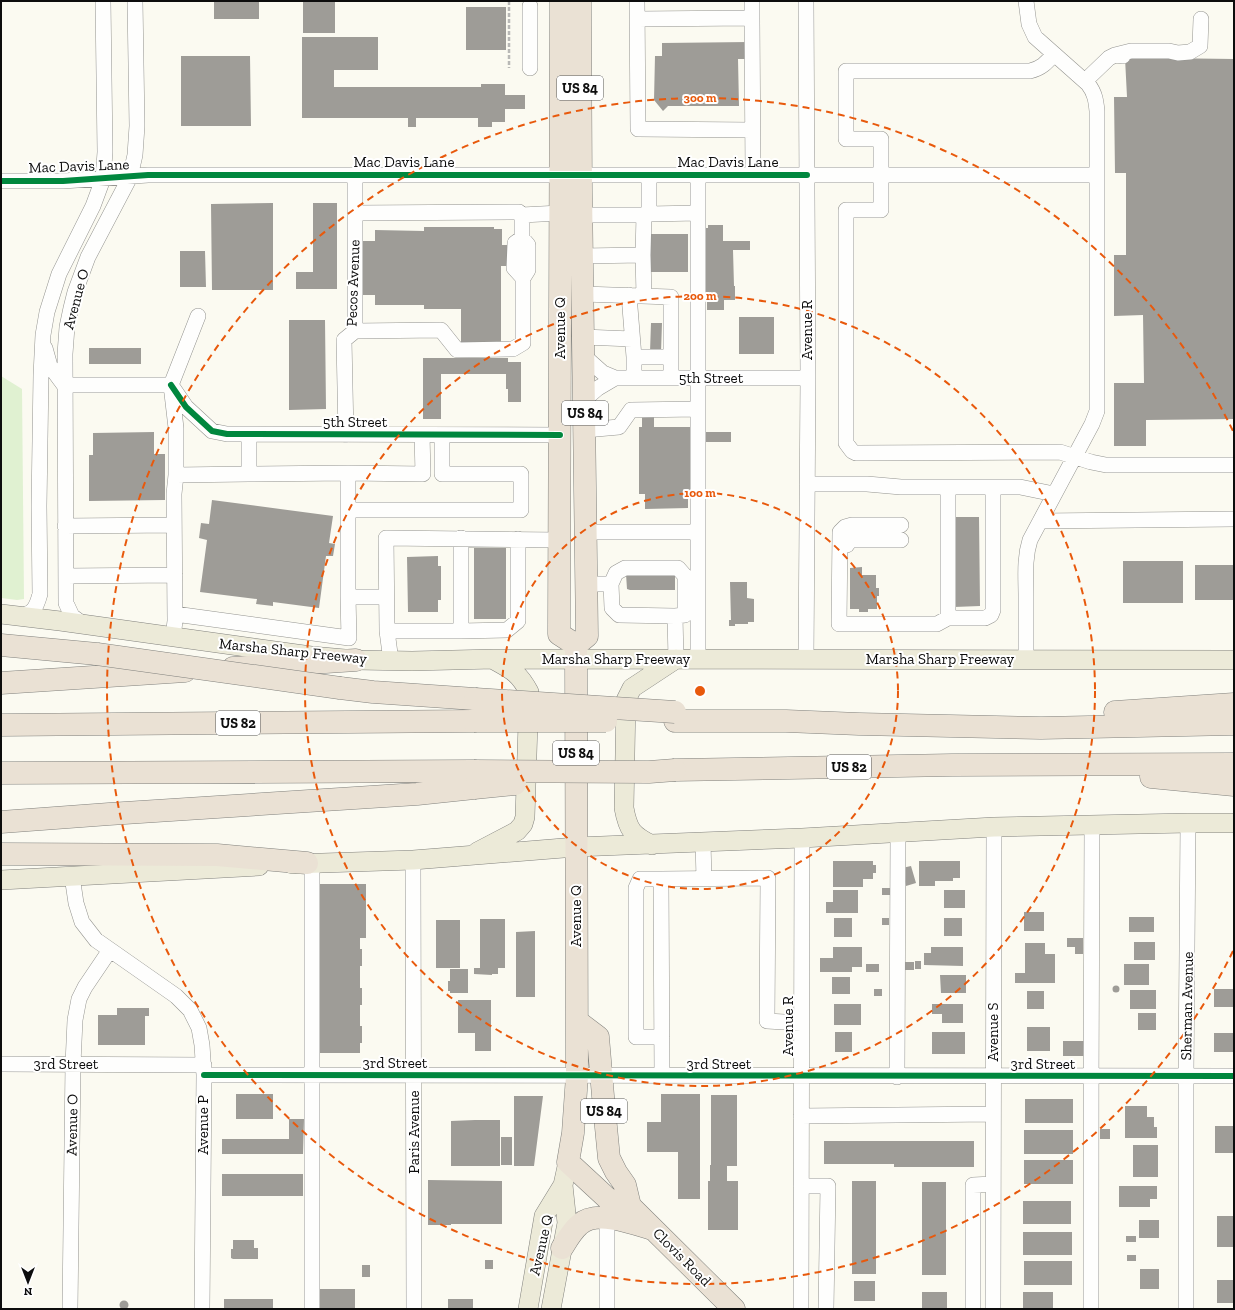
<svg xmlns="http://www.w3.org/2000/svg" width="1235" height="1310" font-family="'Zilla Slab',serif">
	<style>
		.green { fill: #e0f1d1 }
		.building { fill: #9e9c97 }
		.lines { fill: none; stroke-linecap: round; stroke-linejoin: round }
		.minor-casing { stroke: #949490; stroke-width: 16 }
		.major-casing { stroke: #81817d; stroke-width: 20 }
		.highway-casing { stroke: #81817d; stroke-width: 23 }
		.path { stroke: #b8b8b6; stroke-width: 2.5; stroke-dasharray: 4 2; stroke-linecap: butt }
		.minor { stroke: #fefefd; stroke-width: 15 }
		.major { stroke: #ecead8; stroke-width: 19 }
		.highway { stroke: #eae1d4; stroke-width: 22 }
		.highway-bridge-casing { stroke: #81817d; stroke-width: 23; stroke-linecap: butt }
		.highway-bridge { stroke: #eae1d4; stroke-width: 22 }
		.cycleway-casing { stroke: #fff; stroke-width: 8 }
		.cycleway { stroke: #00873e; stroke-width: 6 }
		.ring { fill: none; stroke: #e8590c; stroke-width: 2; stroke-dasharray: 7 5 }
		.labels { text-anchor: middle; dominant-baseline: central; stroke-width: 4; stroke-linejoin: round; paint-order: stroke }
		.shield { fill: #fff; stroke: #565656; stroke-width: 1 }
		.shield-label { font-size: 14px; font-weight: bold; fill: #0d0d0d }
		.street-label { font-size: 15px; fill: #0d0d0d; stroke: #fff }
		.centre { fill: #e8590c; stroke: #fff; stroke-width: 2 }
		.ring-label { font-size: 12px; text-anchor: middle; font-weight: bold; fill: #e8590c; stroke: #fff; stroke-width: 4; stroke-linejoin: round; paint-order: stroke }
	</style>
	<rect width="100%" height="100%" fill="#fbfaf1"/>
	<path class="green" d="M1 376 22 389 24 599 17 600 1 598Z"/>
	<path class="building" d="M214 1H259V19H214Z
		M303 1H335V33H303Z
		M466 7H506V50H466Z
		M302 37H378V70H334V87H481V84H505V95H525V109H505V122H492V127H478V118H416V127H408V118H302Z
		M749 42V59H738L739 106H668L663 111 654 100 655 56H662V43Z
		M1158 43V58L1234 59V419L1146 420V446H1114V383H1144L1143 315 1114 316V255H1126V173H1115L1114 97H1127L1125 58 1139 59 1138 44Z
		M181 56H250L251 126H181Z
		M273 203V290H212L211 204Z
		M313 203H337V289H296V272H313Z
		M708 225H723V241H750V250H733L734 286H735V300H724V310H707V296H702V228H708Z
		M424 227H494V229H502V245H522V266H501V342L461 343V309H424V305H375V295H362V241H375V230L424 231Z
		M648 234H688V272H648Z
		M180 251H205L206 287H180Z
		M739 317H774V354H739Z
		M289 320H325L326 409 289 410Z
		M651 323H662L661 352H650Z
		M89 348H141V364H89Z
		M423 358H508V362H521V402H508V389H506V374H441V419H423Z
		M642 416H654V427H690L691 493H688V508L645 509V494H639V427H642Z
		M154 432V454H165V500L89 501V455H93V433Z
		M705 432H731V442H705Z
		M212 500 333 516 329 543 335 544 333 556H326L319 608 273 602V606L256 604 257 599 200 592 207 540 199 538 201 523 209 524Z
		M953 517H979L980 606 954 607Z
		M474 548H506V619H474Z
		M438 556V566H441V600H438V612H408L407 557Z
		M1123 561H1183V603H1123Z
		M1195 565H1234V600H1195Z
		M862 567V575H876V588H879V596H877V609H868V612H859V609H850V568Z
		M675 572V590H630L627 589 626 574Z
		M730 582H747V598L754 599V622H748V624H735V626H729V620H731Z
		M833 861H873V865H876V873H873V879H863V887H833Z
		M919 861H960V878H953V881H935V886H919Z
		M911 866 916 883 906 886 902 868Z
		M318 884H366V938H360V949H362V966H360V988H362V1005H360V1026H362V1043H360V1053H318Z
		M882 888H890V895H882Z
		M833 890H858V913H826V902H833Z
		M944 890H965V908H944Z
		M1024 912H1044V931H1024Z
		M1129 917H1154V932H1129Z
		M834 918H852V937H834Z
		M882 918H889V925H882Z
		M944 918H962V936H944Z
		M480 919H505V968H498V974H492V975L474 974V968H480Z
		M436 920H460V968H436Z
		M535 931V997H516V932Z
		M1067 938H1083V954H1075V947H1067Z
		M1134 942H1155V960H1134Z
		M1025 943H1045V954H1055V983H1015V973H1025Z
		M833 947H862V967H852V972H820V958H833Z
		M931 947H963V966L924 965V953H931Z
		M915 961H921V969H915Z
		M904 962H914V970H904Z
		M866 964H879V972H866Z
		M1124 964H1149V985H1124Z
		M450 969H468V993H450V991H448V981H450Z
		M940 975H966V993H941Z
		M832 977H850V994H832Z
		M1112.5 989a3.5 3.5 0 1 1 7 0a3.5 3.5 0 1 1-7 0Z
		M874 989H882V996H874Z
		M1214 989H1234V1007H1214Z
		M1130 990H1156V1009H1130Z
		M1027 991H1044V1009H1027Z
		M458 1000H491V1051H475V1033H458Z
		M834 1004H861V1025H834Z
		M932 1004H963V1023H942V1014H932Z
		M117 1008H149V1016H145V1045H98V1015H117Z
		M1138 1013H1156V1030H1138Z
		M1027 1027H1050V1051H1027Z
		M835 1032H852V1052H835Z
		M932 1032H965V1054H932Z
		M1214 1033H1234V1052H1214Z
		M1063 1041H1085V1056H1063Z
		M236 1094H273V1119H236Z
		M661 1094H700V1199H678V1152H647V1122H661Z
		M711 1095H737V1166H727V1181H738V1230H708V1181H710V1165H711Z
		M514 1096H543L534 1166H514Z
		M1025 1099H1073V1123H1025Z
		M1125 1106H1147V1117H1154V1127H1157V1138H1125Z
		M289 1119H304L303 1154H222V1139H289Z
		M475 1120H500V1166H451V1121Z
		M1215 1126H1234V1153H1215Z
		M1100 1129H1110V1139H1100Z
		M1024 1130H1073V1154H1024Z
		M501 1137H512V1165H501Z
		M824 1141H974V1167H894V1164H824Z
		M1133 1145H1158V1177H1133Z
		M1024 1160H1073V1184H1024Z
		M222 1174H303V1196H222Z
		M428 1180 502 1181V1224H451V1225H428Z
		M852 1181H876V1274H852Z
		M922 1182H946V1275H922Z
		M1119 1186H1157V1199H1150V1207H1119Z
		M1023 1201H1071V1224H1023Z
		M1217 1216H1234V1247H1217Z
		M1139 1220H1159V1238H1139Z
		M1023 1232H1072V1255H1023Z
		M1126 1236H1136V1242H1126Z
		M233 1240H254V1248H258V1259H233L231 1258V1249H233Z
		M1127 1255H1136V1261H1127Z
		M485 1260H493V1269H485Z
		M1024 1261H1072V1285H1024Z
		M362 1265H370V1277H362Z
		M1140 1269H1159V1289H1140Z
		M1217 1280H1234V1303H1217Z
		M854 1281H875V1301H854Z
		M317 1289H355V1309H317Z
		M922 1292H947V1309H922Z
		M1023 1292H1053V1309H1023Z
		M224 1299H273V1309H224Z
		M448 1299H473V1309H448Z
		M119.5 1305a4.5 4.5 0 1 1 9 0a4.5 4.5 0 1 1-9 0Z"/>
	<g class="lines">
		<g class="minor-casing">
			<path id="minor" d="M637 1 638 129 752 130
				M806 1 808 378 806 659
				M1026 1 1029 24 1035 37 1088 84C1095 93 1096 101 1097 111V411L1092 424 1030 540C1024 559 1026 577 1026 596 1026 617 1026 638 1026 659
				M752 18V1
				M637 19 752 18 753 175
				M1054 54C1046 63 1042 68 1030 71H846V139H881V210H846V443L852 451 856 453 1060 452 1091 462 1106 465H1234
				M1115 55 1131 51H1169L1178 53 1190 52 1200 46 1201 19
				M530 68V6
				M1085 81 1109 58 1115 55 1123 56
				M1 181H63L148 175H1097
				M355 213 519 212 522 215
				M649 214 698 213
				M581 215H644L643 255
				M644 215 649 214V175
				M522 238 528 245V270L523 278
				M582 256 643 255 644 296
				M583 294 671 297V378
				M629 295 634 357
				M355 331 441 330 457 350 513 349 523 343V278L514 268 515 243 522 238V215L560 213
				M583 337 632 339
				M45 348 50 366 64 385
				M584 356 603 373 615 378H808
				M634 378V357H671
				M64 385H171
				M171 385 186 407 212 431 227 434 560 435
				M584 400 598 388 615 378
				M585 430 619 427 631 410 698 409
				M249 434V474L348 473V597H386
				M346 435 344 340 355 331V175
				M348 473 423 474 422 435
				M176 475V428L171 385 198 316
				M807 484H867L901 487H1020L1054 494
				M948 487V618H985L991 615 993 610V487
				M348 510H521V474H442V435
				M1040 521 1234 519
				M901 525H852L845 527 840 532 839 624H937L948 618
				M65 526 174 525
				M587 532H698
				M847 545 849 541 852 540H901
				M66 576 175 575
				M587 584H611L612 608 619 615 675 616 676 659
				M611 584 616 573 625 568H678L685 576V615L675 616
				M175 614 349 638 348 597
				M18 616C33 614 36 609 40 594L39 506 41 375 43 335 47 312 59 274 93 206 103 179 105 152 103 1
				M83 624 72 616 66 603 65 354 67 327 71 308 75 292 88 257 130 177 135 155 137 126 135 1
				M387 631H461V538
				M461 631 507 630 518 621V539
				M173 637 175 621 174 494 176 475 249 474
				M698 659V175
				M391 661 387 631 386 538 558 540
				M703 843 704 878
				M413 860 414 1309
				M72 876 76 903 82 922 96 940 176 996 190 1010 199 1028 202 1045 204 1075 202 1309
				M661 879H640L636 888V1037H662
				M1 1064 204 1065
				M204 1075 1234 1076
				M662 1076 661 879 768 878 767 1021 801 1023
				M897 1077 898 833
				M801 1116 993 1114
				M801 1186H828L826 1309
				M607 1218V1309
				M70 1309 73 1064 75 1020 79 999 85 987 110 950
				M312 1309V863
				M801 1309 802 838
				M973 1309V1185L993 1184
				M993 1309 994 827
				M1091 1309C1090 1148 1092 986 1092 825
				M1186 1309V1076L1188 823"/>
		</g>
		<g class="major-casing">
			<path id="major" d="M1 614 60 621 311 656 356 660 412 661 494 659 1234 660
				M652 845C632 835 628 830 624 808L626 700 632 688 676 659
				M477 852 517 831 523 824 525 817 529 692C519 673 512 670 494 660
				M292 864 413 860 576 847 802 838 994 827 1188 823H1234
				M1 880 259 866
				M528 1309 544 1216 563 1185
				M551 1309 567 1223 563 1185 568 1162"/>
		</g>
		<g class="highway-casing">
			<path id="highway" d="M561 1 559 634 576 645
				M1 645 97 654
				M576 645 577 1076 573 1133 568 1162 608 1199 630 1206 734 1309
				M576 645 587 636 581 191 580 1
				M233 668 356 660
				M1 683 185 671
				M340 688 373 692 475 699
				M1115 712 1234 704
				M675 721H786L859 724 1041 728 1234 724
				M1 725 474 721
				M675 770 952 765 1234 764
				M1 773 474 771
				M1151 777 1234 785
				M1 822 109 814 417 794 474 788
				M1 854 217 855 307 863
				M577 1021 598 1037 603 1096 609 1158 616 1172 625 1185 630 1206
				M562 1248C567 1240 572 1231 579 1225 596 1209 633 1223 652 1229"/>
		</g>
		<path class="path" d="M509 1V68"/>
		<use href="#minor" class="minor"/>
		<use href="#major" class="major"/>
		<use href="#highway" class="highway"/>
		<g class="highway-bridge-casing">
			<path id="highway-bridge" d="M97 654 340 688
				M475 699 675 712
				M474 721H606
				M474 771 649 772 675 770
				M474 788 515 784"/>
		</g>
		<use href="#highway-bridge" class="highway-bridge"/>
		<g class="cycleway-casing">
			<path id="cycleway" d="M1 181H63L148 175H807
				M171 385 186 407 212 431 227 434 560 435
				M204 1075 1234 1076"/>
		</g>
		<use href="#cycleway" class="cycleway"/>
	</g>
	<g class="ring">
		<circle cx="700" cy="691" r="198"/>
		<circle cx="700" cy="691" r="395"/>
		<path d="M1233 951A593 593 0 1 1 1233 431"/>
	</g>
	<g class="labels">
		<g class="shield">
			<rect x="557" y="76" width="46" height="24" rx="3"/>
			<rect x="562" y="401" width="46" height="24" rx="3"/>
			<rect x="216" y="711" width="44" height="24" rx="3"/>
			<rect x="553" y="741" width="46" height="24" rx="3"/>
			<rect x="827" y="755" width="44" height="24" rx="3"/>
			<rect x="581" y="1099" width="46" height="24" rx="3"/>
		</g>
		<g class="shield-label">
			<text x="580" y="88">US 84</text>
			<text x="585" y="413">US 84</text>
			<text x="238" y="723">US 82</text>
			<text x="576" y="753">US 84</text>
			<text x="849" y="767">US 82</text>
			<text x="604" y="1111">US 84</text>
		</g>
		<g class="street-label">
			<text x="404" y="162">Mac Davis Lane</text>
			<text x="728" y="162">Mac Davis Lane</text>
			<text transform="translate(79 166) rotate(-2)">Mac Davis Lane</text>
			<text transform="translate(353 283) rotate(-88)">Pecos Avenue</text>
			<text transform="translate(76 299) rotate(-75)">Avenue O</text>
			<text transform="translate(560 328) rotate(-90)">Avenue Q</text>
			<text transform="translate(807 330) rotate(-90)">Avenue R</text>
			<text x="711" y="378">5th Street</text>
			<text x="355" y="422">5th Street</text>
			<text transform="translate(293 651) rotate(6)">Marsha Sharp Freeway</text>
			<text x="616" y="659">Marsha Sharp Freeway</text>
			<text x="940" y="659">Marsha Sharp Freeway</text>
			<text transform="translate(576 916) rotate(-90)">Avenue Q</text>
			<text transform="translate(1187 1006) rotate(-89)">Sherman Avenue</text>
			<text transform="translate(788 1026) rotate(-90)">Avenue R</text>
			<text transform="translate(993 1032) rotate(-90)">Avenue S</text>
			<text x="395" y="1063">3rd Street</text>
			<text x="66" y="1064">3rd Street</text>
			<text x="719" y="1064">3rd Street</text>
			<text x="1043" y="1064">3rd Street</text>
			<text transform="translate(72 1125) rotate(-89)">Avenue O</text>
			<text transform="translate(203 1125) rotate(-90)">Avenue P</text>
			<text transform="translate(414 1132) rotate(-90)">Paris Avenue</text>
			<text transform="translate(541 1245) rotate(-77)">Avenue Q</text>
			<text transform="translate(682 1257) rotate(45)">Clovis Road</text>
		</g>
	</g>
	<circle cx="700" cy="691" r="6" class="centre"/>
	<g class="ring-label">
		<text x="700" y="102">300 m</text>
		<text x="700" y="300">200 m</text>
		<text x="700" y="497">100 m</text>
	</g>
	<rect width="1235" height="1310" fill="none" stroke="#0d0d0d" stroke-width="4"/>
	<g transform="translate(28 1282) rotate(180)" stroke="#ffffff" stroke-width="3" paint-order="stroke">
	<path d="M0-3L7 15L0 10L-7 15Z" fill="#0d0d0d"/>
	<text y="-6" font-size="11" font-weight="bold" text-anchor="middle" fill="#0d0d0d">N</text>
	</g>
</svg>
